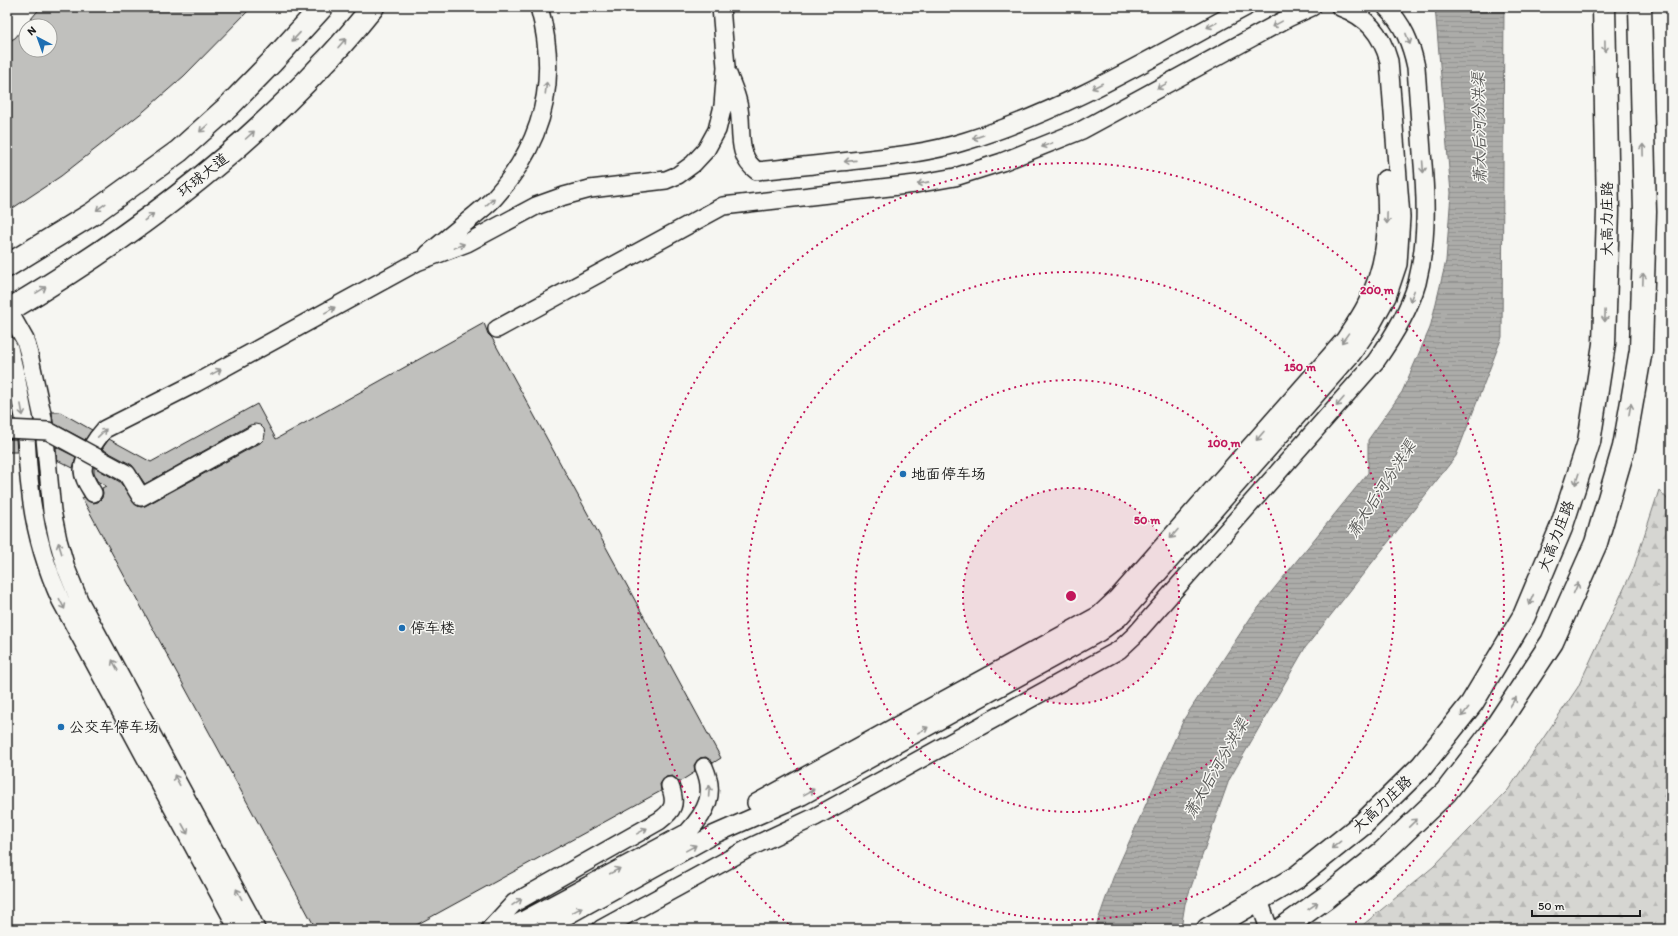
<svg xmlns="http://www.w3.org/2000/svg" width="1678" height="936" font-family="Itim,'LXGW WenKai TC',sans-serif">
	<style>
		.forest { fill: url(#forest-firs); stroke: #797977 }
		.water { fill: url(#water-rules); stroke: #727271 }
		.building { fill: #c0c0bd; stroke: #1c1c1c; fill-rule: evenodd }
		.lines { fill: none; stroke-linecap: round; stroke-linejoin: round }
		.minor-casing { stroke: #1c1c1c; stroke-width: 20 }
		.major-casing { stroke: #1c1c1c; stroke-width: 25 }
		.minor { stroke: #f6f6f2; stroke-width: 17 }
		.major { stroke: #f6f6f2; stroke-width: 22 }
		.minor-bridge-casing { stroke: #1c1c1c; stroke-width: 20; stroke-linecap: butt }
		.minor-bridge { stroke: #f6f6f2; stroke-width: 17 }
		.oneway { stroke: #949492 }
		.ring { fill: none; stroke: #c2185b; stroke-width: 2; stroke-dasharray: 2 4 }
		.poi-dot { fill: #1f6fb2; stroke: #f6f6f2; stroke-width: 1.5 }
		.labels { text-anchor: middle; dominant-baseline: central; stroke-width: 3; stroke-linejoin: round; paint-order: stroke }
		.street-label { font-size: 15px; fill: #1c1c1c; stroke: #f6f6f2 }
		.poi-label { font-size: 15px; fill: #1c1c1c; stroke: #f6f6f2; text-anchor: start }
		.water-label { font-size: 16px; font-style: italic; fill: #565654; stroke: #f6f6f2 }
		.centre { fill: #c2185b; stroke: #f6f6f2; stroke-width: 2 }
		.ring-label { font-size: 12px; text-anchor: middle; font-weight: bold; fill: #c2185b; stroke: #f6f6f2; stroke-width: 3; stroke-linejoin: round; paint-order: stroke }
	</style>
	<defs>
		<pattern id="forest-firs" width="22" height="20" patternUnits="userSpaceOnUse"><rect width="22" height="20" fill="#d6d6d2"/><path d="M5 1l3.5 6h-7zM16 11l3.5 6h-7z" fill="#b7b7b4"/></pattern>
		<pattern id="water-rules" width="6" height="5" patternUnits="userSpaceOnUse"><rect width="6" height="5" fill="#acaca9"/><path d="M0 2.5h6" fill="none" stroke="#939391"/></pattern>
	</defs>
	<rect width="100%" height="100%" fill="#f6f6f2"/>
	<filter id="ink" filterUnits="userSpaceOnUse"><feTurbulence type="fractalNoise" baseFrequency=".025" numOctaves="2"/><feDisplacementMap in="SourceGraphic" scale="8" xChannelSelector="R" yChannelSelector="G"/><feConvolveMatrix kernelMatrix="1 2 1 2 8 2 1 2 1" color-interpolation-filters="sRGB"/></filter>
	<g filter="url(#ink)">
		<path class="forest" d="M1659 490 1671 503V929H1358L1433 867 1508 790 1578 687 1634 567Z"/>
		<path class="water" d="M1435 7H1504L1502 337 1456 456 1305 648 1229 780 1185 904 1181 929H1095L1113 878 1184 719 1251 617 1368 473V440L1402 392 1430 328 1446 261 1451 193Z"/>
		<path class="building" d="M41 7H252L184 76 144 111 61 176 7 212V42L15 38ZM26 26H50V50H26Z
			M484 323 488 334 492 338 721 758 713 763 706 757 700 758 694 765 695 772 679 782 672 776 666 777 660 784 661 791 409 929H316L82 498 84 497 88 501 93 503 98 502 102 498 103 493 102 488 106 486 97 481 94 473V467L120 482 136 505 141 507 145 506 260 443 264 439 265 434 264 429 260 425 255 424 250 425 145 484 132 465 102 449 109 439 151 462 257 404 276 439Z
			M7 407 12 408 14 419H7Z
			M52 412H60L92 430 85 440 53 423Z
			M7 439H16L17 452H7Z
			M56 447 76 457 73 468 57 460Z"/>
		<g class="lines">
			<g class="minor-casing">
				<path id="minor" d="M728 74C731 83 736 93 738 103 744 127 734 155 757 171 788 168 819 164 850 161 889 157 929 153 966 141 1065 111 1155 56 1246 7
					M428 254C444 241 459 228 475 215 482 209 490 203 495 197 544 142 559 78 539 7
					M7 308 25 340 29 354 43 418 52 511 58 540 66 568 79 600 250 916 256 929
					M497 329 723 206 916 184 955 177 1002 162 1082 130 1288 18 1312 7
					M7 345 9 348C15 371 20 394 24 417 27 440 27 464 30 487 34 527 44 564 61 601L238 929
					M93 493C89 486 83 478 83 470 84 456 96 439 105 429L196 383 417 262 467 243 536 206 564 196 590 189 666 180 678 175 693 164 706 150 717 130 723 106 726 67 721 7
					M756 803 1099 615 1116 599 1345 339C1352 328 1360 317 1366 305 1387 264 1389 224 1385 179
					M1259 900 1269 929
					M490 929 514 903 659 821C673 811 677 804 670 786
					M507 929 688 832C707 811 716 794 704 767
					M543 929 713 835 802 796 1100 632 1119 618 1352 354 1371 326 1387 297 1398 264 1401 217 1389 61C1381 33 1367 17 1340 7
					M601 929 753 846 815 817 1119 650 1135 635 1376 361C1393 337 1409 311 1417 283 1428 239 1426 196 1422 152 1420 124 1418 95 1416 67 1411 43 1403 24 1386 7"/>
			</g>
			<g class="major-casing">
				<path id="major" d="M7 266 92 214 179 151 228 107 271 63 322 7
					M7 311C123 243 233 161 325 62 342 45 357 26 373 7
					M1208 929 1297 877 1363 824 1422 766 1472 703 1524 616 1561 528 1589 442 1604 344 1608 211 1604 7
					M1282 929 1328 896 1383 852 1446 792 1496 727 1552 642 1596 543 1624 447 1641 350 1645 212 1640 7"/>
			</g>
			<use href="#minor" class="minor"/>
			<use href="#major" class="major"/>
			<g class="minor-bridge-casing">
				<path id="minor-bridge" d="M7 429 48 431 127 474 141 497 255 434"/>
			</g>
			<use href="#minor-bridge" class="minor-bridge"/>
		</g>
		<defs><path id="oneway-shaft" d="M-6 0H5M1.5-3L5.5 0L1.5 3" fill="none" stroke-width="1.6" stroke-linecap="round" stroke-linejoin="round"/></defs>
		<g class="oneway">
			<use href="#oneway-shaft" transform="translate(1277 24) rotate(151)"/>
			<use href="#oneway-shaft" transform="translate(1212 25) rotate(152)"/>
			<use href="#oneway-shaft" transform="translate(296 37) rotate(133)"/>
			<use href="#oneway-shaft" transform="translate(1408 39) rotate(69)"/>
			<use href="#oneway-shaft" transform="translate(342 43) rotate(-49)"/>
			<use href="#oneway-shaft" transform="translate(1605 46) rotate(89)"/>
			<use href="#oneway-shaft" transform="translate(1097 86) rotate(153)"/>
			<use href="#oneway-shaft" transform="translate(1162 86) rotate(151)"/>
			<use href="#oneway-shaft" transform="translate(546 88) rotate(-83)"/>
			<use href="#oneway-shaft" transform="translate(204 128) rotate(138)"/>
			<use href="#oneway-shaft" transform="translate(250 135) rotate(-42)"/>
			<use href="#oneway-shaft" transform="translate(978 137) rotate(161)"/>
			<use href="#oneway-shaft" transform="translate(1047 145) rotate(158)"/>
			<use href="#oneway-shaft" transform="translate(1643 150) rotate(-91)"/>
			<use href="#oneway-shaft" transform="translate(850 161) rotate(174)"/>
			<use href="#oneway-shaft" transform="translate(1423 167) rotate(86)"/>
			<use href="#oneway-shaft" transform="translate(923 183) rotate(169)"/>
			<use href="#oneway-shaft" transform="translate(490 202) rotate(-41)"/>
			<use href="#oneway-shaft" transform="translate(101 207) rotate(144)"/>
			<use href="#oneway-shaft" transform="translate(149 217) rotate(-37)"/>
			<use href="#oneway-shaft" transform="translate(1387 218) rotate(91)"/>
			<use href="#oneway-shaft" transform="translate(459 246) rotate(-21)"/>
			<use href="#oneway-shaft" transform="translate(1643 279) rotate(-88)"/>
			<use href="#oneway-shaft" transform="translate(41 290) rotate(-32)"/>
			<use href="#oneway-shaft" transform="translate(1412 296) rotate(112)"/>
			<use href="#oneway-shaft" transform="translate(330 310) rotate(-29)"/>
			<use href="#oneway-shaft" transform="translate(1605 316) rotate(91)"/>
			<use href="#oneway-shaft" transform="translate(1345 338) rotate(126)"/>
			<use href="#oneway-shaft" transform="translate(216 372) rotate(-29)"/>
			<use href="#oneway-shaft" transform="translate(1340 402) rotate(131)"/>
			<use href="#oneway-shaft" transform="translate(1630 409) rotate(-80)"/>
			<use href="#oneway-shaft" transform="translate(22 410) rotate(80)"/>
			<use href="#oneway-shaft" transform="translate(102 433) rotate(-44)"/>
			<use href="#oneway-shaft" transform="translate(1260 436) rotate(131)"/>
			<use href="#oneway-shaft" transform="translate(1577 479) rotate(108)"/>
			<use href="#oneway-shaft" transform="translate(1174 534) rotate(131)"/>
			<use href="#oneway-shaft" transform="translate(60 548) rotate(-107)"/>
			<use href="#oneway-shaft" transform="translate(1576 588) rotate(-66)"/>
			<use href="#oneway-shaft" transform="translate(1531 600) rotate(113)"/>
			<use href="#oneway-shaft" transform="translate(62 604) rotate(63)"/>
			<use href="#oneway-shaft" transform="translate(115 665) rotate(-118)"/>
			<use href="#oneway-shaft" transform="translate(1513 702) rotate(-57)"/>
			<use href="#oneway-shaft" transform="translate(1465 712) rotate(128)"/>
			<use href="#oneway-shaft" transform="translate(923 730) rotate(-29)"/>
			<use href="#oneway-shaft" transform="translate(177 780) rotate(-118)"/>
			<use href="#oneway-shaft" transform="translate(709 791) rotate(-86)"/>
			<use href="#oneway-shaft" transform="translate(809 792) rotate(-29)"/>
			<use href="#oneway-shaft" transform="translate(1413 823) rotate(-44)"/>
			<use href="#oneway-shaft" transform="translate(185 829) rotate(61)"/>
			<use href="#oneway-shaft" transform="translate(642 831) rotate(-29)"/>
			<use href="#oneway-shaft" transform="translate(1336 845) rotate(141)"/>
			<use href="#oneway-shaft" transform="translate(691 848) rotate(-29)"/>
			<use href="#oneway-shaft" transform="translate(615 871) rotate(-28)"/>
			<use href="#oneway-shaft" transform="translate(239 894) rotate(-118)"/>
			<use href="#oneway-shaft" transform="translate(517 902) rotate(-34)"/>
			<use href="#oneway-shaft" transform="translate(1313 906) rotate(-35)"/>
			<use href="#oneway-shaft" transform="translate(577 910) rotate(-29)"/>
		</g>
	</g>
	<circle cx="1071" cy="596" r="108" fill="#c2185b" fill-opacity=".12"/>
	<g class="ring">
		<circle cx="1071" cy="596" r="108"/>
		<circle cx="1071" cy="596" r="216"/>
		<circle cx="1071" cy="596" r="324"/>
		<path d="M793 928A433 433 0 1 1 1349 928"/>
	</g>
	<g class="poi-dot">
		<circle cx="903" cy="474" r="4"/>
		<circle cx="402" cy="628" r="4"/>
		<circle cx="61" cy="727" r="4"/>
	</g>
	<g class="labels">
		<g class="street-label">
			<text transform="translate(203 175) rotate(-39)">环球大道</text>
			<text transform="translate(1607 219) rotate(-90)">大高力庄路</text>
			<text transform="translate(1556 536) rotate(-69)">大高力庄路</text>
			<text transform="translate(1382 804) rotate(-43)">大高力庄路</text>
		</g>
		<g class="poi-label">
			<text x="911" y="474">地面停车场</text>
			<text x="410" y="628">停车楼</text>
			<text x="69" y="727">公交车停车场</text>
		</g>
		<g class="water-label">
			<text transform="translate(1479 128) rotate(-91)">萧太后河分洪渠</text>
			<text transform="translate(1381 489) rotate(-57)">萧太后河分洪渠</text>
			<text transform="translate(1216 768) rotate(-60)">萧太后河分洪渠</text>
		</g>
	</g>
	<circle cx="1071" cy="596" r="6" class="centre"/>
	<g class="ring-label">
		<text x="1377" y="294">200 m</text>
		<text x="1300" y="371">150 m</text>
		<text x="1224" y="447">100 m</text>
		<text x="1147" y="524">50 m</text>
	</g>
	<rect width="1678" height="936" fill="none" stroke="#f6f6f2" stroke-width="24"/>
	<rect x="12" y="12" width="1654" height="912" fill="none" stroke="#1c1c1c" stroke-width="1.5" filter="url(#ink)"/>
	<g transform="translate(38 38) rotate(319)"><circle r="19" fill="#f6f6f2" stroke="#9f9f9c"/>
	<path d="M0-3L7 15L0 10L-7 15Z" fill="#1f6fb2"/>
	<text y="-6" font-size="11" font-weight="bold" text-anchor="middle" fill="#1c1c1c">N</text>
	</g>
	<path d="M1532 910v6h108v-6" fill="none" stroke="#1c1c1c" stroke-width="2"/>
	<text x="1538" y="910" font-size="12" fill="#1c1c1c" stroke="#f6f6f2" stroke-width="3" paint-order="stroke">50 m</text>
</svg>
